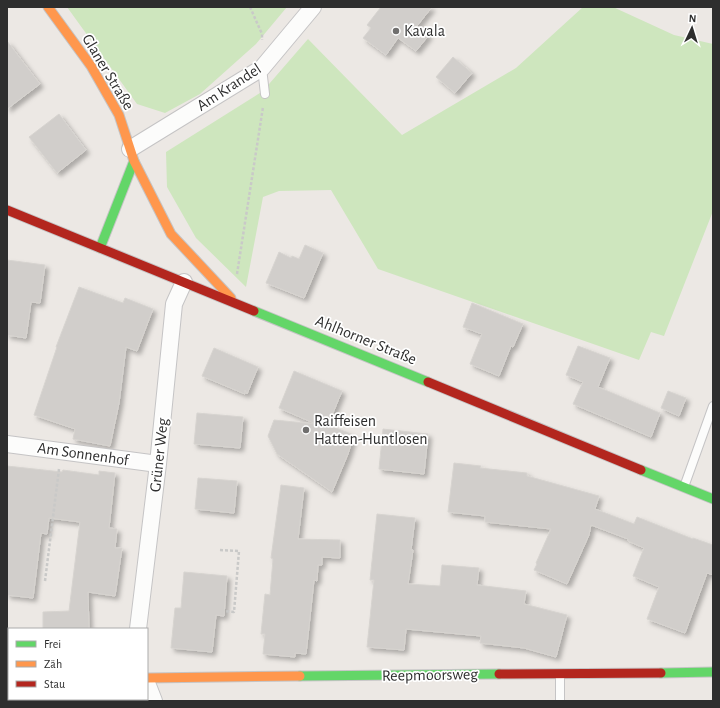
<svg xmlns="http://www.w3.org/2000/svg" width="720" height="708" font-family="'Alegreya Sans',sans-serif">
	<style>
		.green { fill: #cee6be }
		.building { fill: #d1cecb; stroke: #d7d4d0; filter: url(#shadow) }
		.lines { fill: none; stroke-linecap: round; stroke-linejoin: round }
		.lane-casing { stroke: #c5c4c5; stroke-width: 10 }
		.street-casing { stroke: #c5c4c5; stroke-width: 18 }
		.fast-casing { stroke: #c5c4c5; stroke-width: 11 }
		.slow-casing { stroke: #c5c4c5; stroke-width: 11 }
		.jam-casing { stroke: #c5c4c5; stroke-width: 11 }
		.path { stroke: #c9c9c8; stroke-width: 2.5; stroke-dasharray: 3 2; stroke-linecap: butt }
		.lane { stroke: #fcfcfb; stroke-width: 8 }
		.street { stroke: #fcfcfb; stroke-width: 16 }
		.fast { stroke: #63d668; stroke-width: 9 }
		.slow { stroke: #ff974d; stroke-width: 9 }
		.jam { stroke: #b3261e; stroke-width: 9 }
		.poi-dot { fill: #706f6e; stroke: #fff; stroke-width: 1.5 }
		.labels { text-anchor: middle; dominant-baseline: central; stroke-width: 3.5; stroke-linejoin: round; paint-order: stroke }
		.poi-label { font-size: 16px; fill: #2e2e2e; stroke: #fff; text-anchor: start }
		.street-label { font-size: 16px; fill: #2e2e2e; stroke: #fff }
	</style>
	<defs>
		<filter id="shadow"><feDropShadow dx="3.5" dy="3.5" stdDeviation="2" flood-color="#0004"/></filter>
	</defs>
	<rect width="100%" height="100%" fill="#ece8e4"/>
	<path class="green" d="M67 7H287L256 44 200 94 165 113 137 104Z
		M583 7H613L674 35 713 44V211L664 336 651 332 639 360 378 269 331 190 279 191 263 197 246 287 196 238 167 187 166 152 263 91 308 39 402 135 516 68Z"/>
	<path class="building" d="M381 7H432L417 26 429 35 416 51 398 38 386 55 363 38 371 28 367 25Z
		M7 41 40 84 7 109Z
		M453 57 472 73 455 93 436 77Z
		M59 114 86 150 57 173 29 137Z
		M305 245 323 253 304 298 266 283 279 252 291 258 292 256 299 259Z
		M7 260 45 265 40 303 31 302 26 338 7 335Z
		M79 287 123 303 125 298 153 309 137 351 126 347 119 403 110 446 73 439 75 429 34 415 57 347H56Z
		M472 303 523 324 513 347 511 346 499 376 470 364 482 334 463 327Z
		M578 346 610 358 598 387 660 413 651 437 573 404 583 382 566 375Z
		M214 348 258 367 247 394 245 390V394L202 376Z
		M294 371 342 391 328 425 354 435 348 454 332 492 277 454 268 436 274 420 316 424 279 408Z
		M668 391 686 398 679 416 661 408Z
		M197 413 243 417 240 448 194 444Z
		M383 429 428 434 424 474 379 469Z
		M454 463 481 466 480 468 527 473V476L599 496 595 509 634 524 637 517 693 539V538L713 545V575L707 573 685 633 647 619 659 587 633 576 644 548 628 541V539L591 525 589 535 567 584 534 570 537 564 536 563 551 529 485 522V516L448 512Z
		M7 466 62 472 63 470 99 475V471L115 473 109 528 117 529 115 548H122L115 596 88 592 89 629H43V612L69 611 80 522 49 518 47 534 41 533 33 598 7 595Z
		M198 478 237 481 234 513 195 509Z
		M281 485 304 488 298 539 340 540V558L322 557V565H318L317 581 314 580 306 654 295 653V657L263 654 265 634H261L265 594 270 595 273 559 271 558Z
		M377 514 415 518 411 550H413L408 584 440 586 442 565 479 568 477 585 526 591 524 604 567 615 556 657 524 648 480 643 481 636 406 629 404 650 367 647 374 580H370Z
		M184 572 227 576 224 616 216 615 212 652 171 648 175 608H181Z"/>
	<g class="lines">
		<g class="lane-casing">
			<path id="lane" d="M262 68 265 94
				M684 487 713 406
				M560 674V701"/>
		</g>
		<g class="street-casing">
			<path id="street" d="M130 149 262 68 313 7
				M7 444 158 464
				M138 629 158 464 174 304 184 282
				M7 679H9
				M147 683 154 701"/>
		</g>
		<g class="fast-casing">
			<path id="fast" d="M100 248 134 161
				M254 311 428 382
				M641 470 713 499
				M661 673 713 672
				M300 676 499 674"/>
		</g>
		<g class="slow-casing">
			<path id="slow" d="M48 7 91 66 119 115 134 161 171 234 231 298
				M147 678 300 676"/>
		</g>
		<g class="jam-casing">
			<path id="jam" d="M7 210 254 311
				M428 382 641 470
				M499 674 661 673"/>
		</g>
		<path class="path" d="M250 7 262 34V40
			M237 274 263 107
			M220 550 239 551 234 612 224 611
			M45 581 59 469"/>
		<use href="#lane" class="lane"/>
		<use href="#street" class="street"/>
		<use href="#fast" class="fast"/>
		<use href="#slow" class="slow"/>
		<use href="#jam" class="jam"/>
	</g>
	<g class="poi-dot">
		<circle cx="396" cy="31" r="4"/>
		<circle cx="306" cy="430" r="4"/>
	</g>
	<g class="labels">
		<g class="poi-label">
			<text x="404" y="31">Kavala</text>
			<text x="314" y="421">Raiffeisen<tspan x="314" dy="18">Hatten-Huntlosen</tspan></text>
		</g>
		<g class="street-label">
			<text transform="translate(108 72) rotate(59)">Glaner Straße</text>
			<text transform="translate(229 87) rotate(-33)">Am Krandel</text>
			<text transform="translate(366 340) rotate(22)">Ahlhorner Straße</text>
			<text transform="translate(83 454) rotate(8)">Am Sonnenhof</text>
			<text transform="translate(159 455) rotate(-84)">Grüner Weg</text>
			<text transform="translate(430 675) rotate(-1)">Reepmoorsweg</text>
		</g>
	</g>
	<rect width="720" height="708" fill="none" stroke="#2e2e2e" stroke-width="16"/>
	<rect x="8" y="628" width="140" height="72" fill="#ffffff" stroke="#ababab"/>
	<rect x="16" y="641" width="20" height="6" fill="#63d668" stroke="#ababab"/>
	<text x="44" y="648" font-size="12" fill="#2e2e2e">Frei</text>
	<rect x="16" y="661" width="20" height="6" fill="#ff974d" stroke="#ababab"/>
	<text x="44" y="668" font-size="12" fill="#2e2e2e">Zäh</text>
	<rect x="16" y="681" width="20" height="6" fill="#b3261e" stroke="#ababab"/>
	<text x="44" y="688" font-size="12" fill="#2e2e2e">Stau</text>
	<g transform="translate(692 28) rotate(4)" stroke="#ffffff" stroke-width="3" paint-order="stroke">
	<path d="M0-3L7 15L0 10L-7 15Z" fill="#2e2e2e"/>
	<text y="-6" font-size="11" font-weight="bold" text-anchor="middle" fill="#2e2e2e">N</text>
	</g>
</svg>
